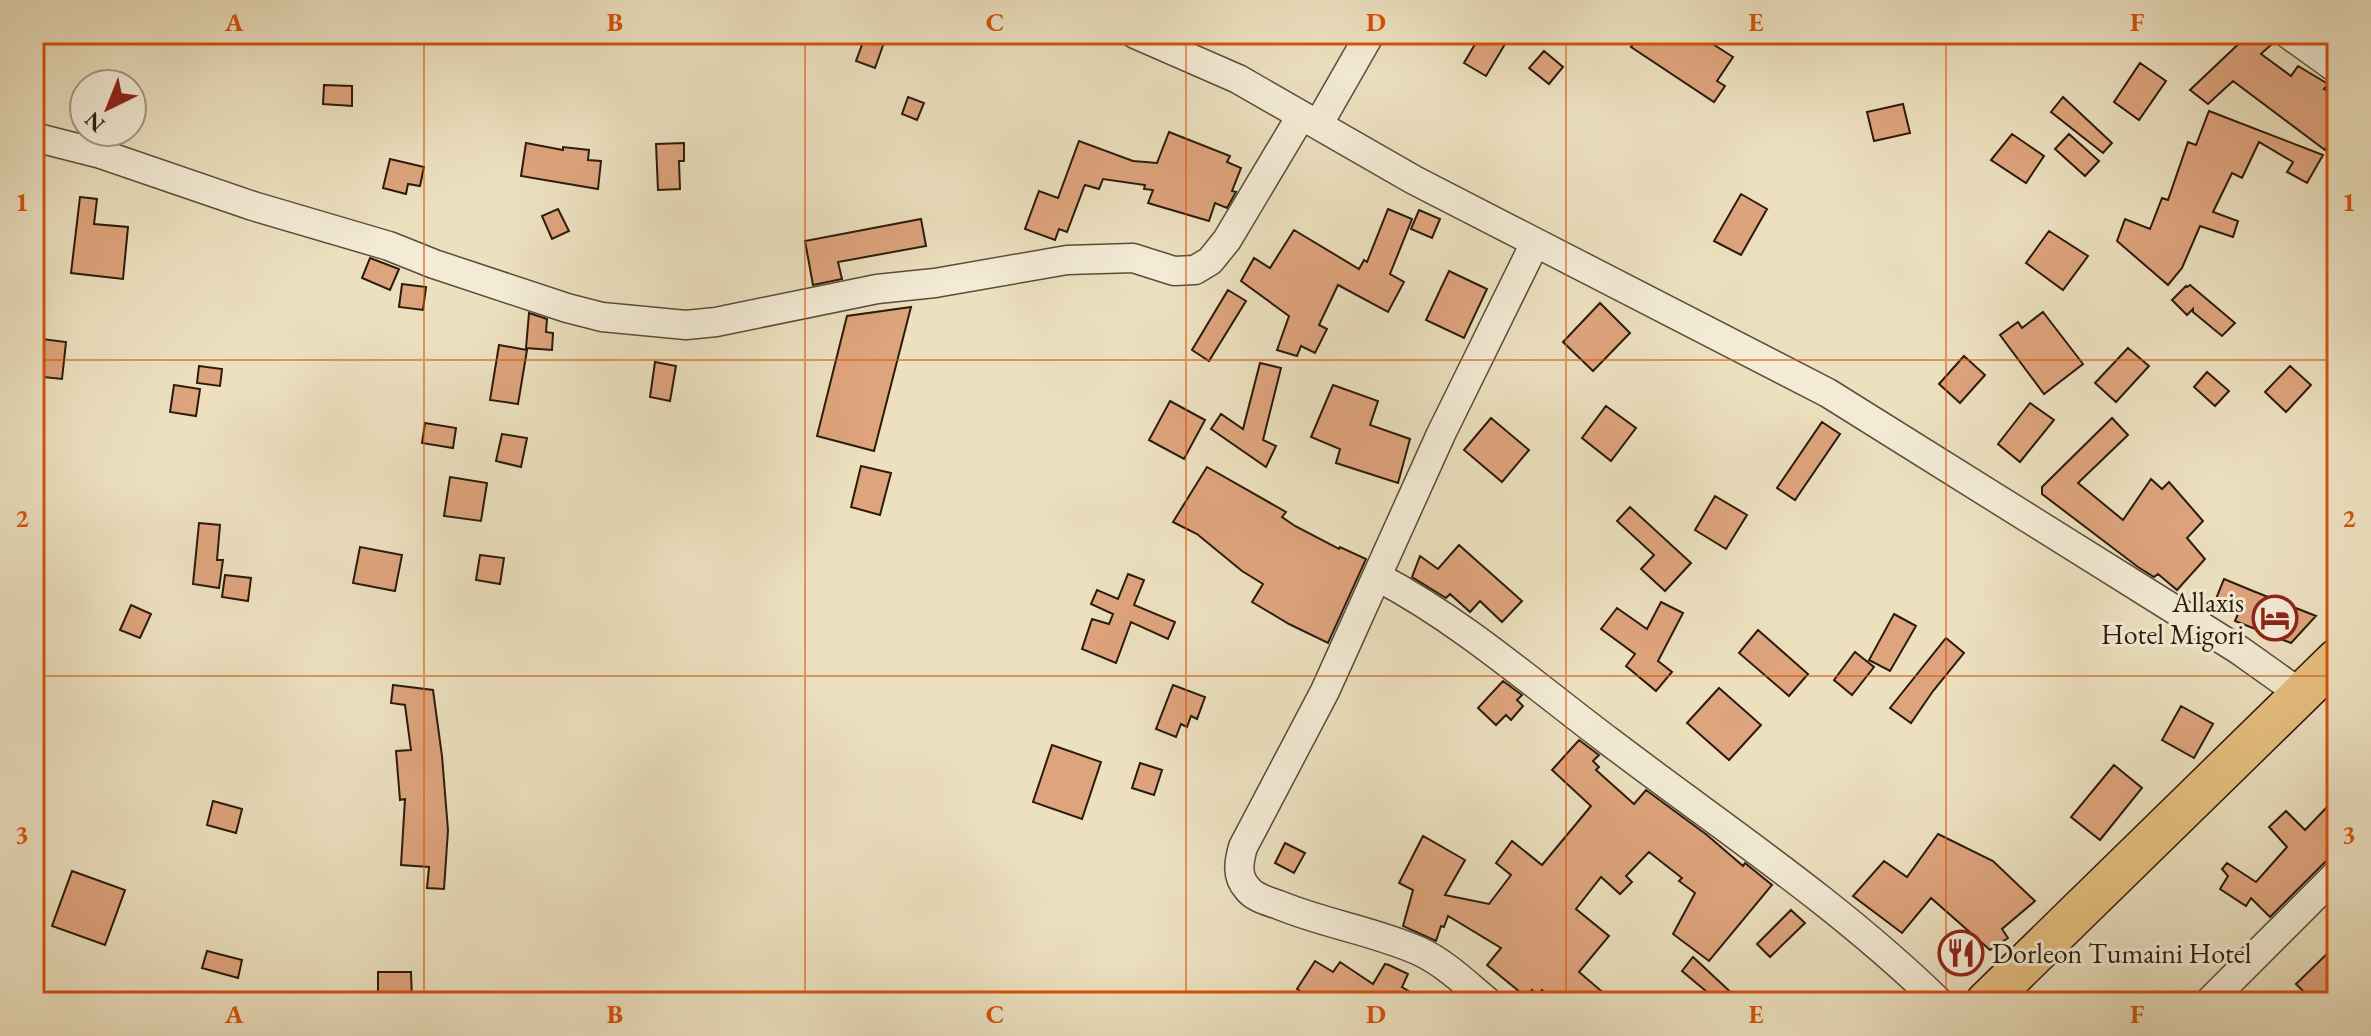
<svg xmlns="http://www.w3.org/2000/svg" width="2371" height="1036" font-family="'EB Garamond',serif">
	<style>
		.building { fill: #dea47d; stroke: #2b1b0b; stroke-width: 2 }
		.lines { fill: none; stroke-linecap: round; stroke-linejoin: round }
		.minor-casing { stroke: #5b4c38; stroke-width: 31 }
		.highway-casing { stroke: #2b1b0b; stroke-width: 43 }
		.minor { stroke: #f3ebd5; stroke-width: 28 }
		.highway { stroke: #e6c080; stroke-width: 40 }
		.grid { fill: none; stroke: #d5530c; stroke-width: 2; stroke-opacity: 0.55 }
		.labels { text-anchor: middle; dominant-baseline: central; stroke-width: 6; stroke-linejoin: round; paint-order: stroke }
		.poi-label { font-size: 28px; fill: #2b1b0b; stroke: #f3ebd5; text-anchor: end }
		.neatline { fill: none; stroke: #d5530c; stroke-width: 3 }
		.grid-label { font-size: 26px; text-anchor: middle; font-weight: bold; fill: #d5530c }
	</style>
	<rect width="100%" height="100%" fill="#ece0bf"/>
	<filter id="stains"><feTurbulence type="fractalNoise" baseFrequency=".0025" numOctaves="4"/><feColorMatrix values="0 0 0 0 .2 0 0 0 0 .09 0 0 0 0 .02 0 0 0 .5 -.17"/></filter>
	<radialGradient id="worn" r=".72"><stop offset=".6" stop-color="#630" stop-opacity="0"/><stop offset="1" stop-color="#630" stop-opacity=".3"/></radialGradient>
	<path class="building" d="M866 34H887L875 68 856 61Z
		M1481 34H1511L1486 76 1464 63Z
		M1640 34H1697L1733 57 1717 81 1725 86 1714 102 1631 47Z
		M2249 34H2263L2272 44 2261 54 2291 76 2298 66 2328 84 2324 89 2337 96V129L2325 150 2233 81 2208 104 2190 90Z
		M1544 51 1563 67 1549 84 1529 68Z
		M2140 63 2166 81 2139 120 2114 102Z
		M324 85 352 86V106L323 104Z
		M908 97 924 103 917 120 902 114Z
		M2063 97 2112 143 2103 153 2051 112Z
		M1903 104 1910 133 1874 141 1867 112Z
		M2209 111 2323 155 2307 183 2287 172 2293 162 2259 142 2242 178 2232 173 2213 212 2238 221 2233 237 2200 226 2182 268 2168 285 2117 241 2125 219 2150 229 2162 198 2168 200 2188 142 2196 145Z
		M1169 132 1230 156 1227 162 1241 168 1232 191 1236 192 1227 208 1215 203 1209 221 1148 203 1153 190 1144 189 1145 185 1103 179 1099 189 1085 185 1084 187 1067 232 1059 229 1055 240 1025 229 1039 191 1058 198 1079 141 1133 161 1157 163Z
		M2012 134 2044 156 2026 183 1991 160Z
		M2069 134 2099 161 2085 176 2055 149Z
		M526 143 563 150V147L589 150 588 160 601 161 598 189 521 176Z
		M684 143V161H679L680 189 658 190 656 144Z
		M390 159 424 167 420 186 408 184 406 194 383 188Z
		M1741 194 1767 209 1741 255 1714 241Z
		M80 197 97 199 94 224 128 227 123 279 71 273Z
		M558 209 569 231 552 239 542 216Z
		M1388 209 1412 219 1390 274 1404 282 1388 312 1338 285 1319 325 1327 329 1315 353 1301 346 1297 356 1277 350 1289 316 1241 281 1254 258 1270 268 1294 230 1359 269 1364 260 1367 262Z
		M1419 210 1440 219 1432 238 1411 229Z
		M921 219 926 246 838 262 842 279 813 285 805 241Z
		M2049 231 2088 256 2063 290 2026 263Z
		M370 258 399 269 390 290 362 278Z
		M1449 271 1487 289 1464 338 1426 320Z
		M402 284 426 287 423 310 399 307Z
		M2190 285 2235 323 2222 336 2193 312V309L2187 315 2172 300 2186 286 2187 287Z
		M1228 290 1246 301 1209 361 1192 350Z
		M1600 303 1630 333 1593 371 1563 342Z
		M911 307 874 451 817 436 847 316Z
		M2043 312 2083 364 2044 394 2000 335 2018 322 2022 328Z
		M529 313 547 319 546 332 553 333 552 350 526 348Z
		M34 338 66 342 62 379 34 376Z
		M499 345 527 350 518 404 490 400Z
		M2128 348 2149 366 2116 402 2095 383Z
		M1964 356 1985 375 1960 403 1939 384Z
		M655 362 676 366 670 401 650 397Z
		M1260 363 1281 368 1263 440 1276 446 1266 467 1211 429 1221 414 1243 429Z
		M199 366 222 369 220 386 197 383Z
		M2290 366 2311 385 2286 412 2265 392Z
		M2207 372 2229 391 2215 406 2194 387Z
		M174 385 200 389 196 416 170 412Z
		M1333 385 1378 401 1370 425 1410 439 1398 483 1336 463 1340 449 1311 437Z
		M1170 401 1205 420 1184 459 1149 440Z
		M2030 403 2054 420 2020 462 1998 444Z
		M1606 406 1636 428 1611 461 1582 438Z
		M1491 418 1529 450 1502 482 1464 450Z
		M2112 418 2128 435 2078 483 2123 520 2151 479 2162 489 2169 482 2203 521 2187 538 2205 559 2177 590 2158 574 2154 577 2138 567 2042 494V487Z
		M1822 422 1840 434 1795 500 1777 488Z
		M425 423 456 428 453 448 422 443Z
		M502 434 527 438 521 467 496 461Z
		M861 466 891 473 880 515 851 507Z
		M1207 467 1286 512 1282 517 1295 526 1339 549 1340 547 1366 559 1328 643 1289 624 1252 602 1263 584 1242 571 1197 534 1173 522Z
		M450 477 487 483 481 521 444 516Z
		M1715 496 1747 515 1726 549 1695 530Z
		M1630 507 1691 563 1665 591 1641 569 1654 555 1617 521Z
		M199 523 220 525 217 560H223L219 588 193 584Z
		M1459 545 1522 601 1502 622 1480 601 1470 612 1450 594 1446 598 1412 577 1420 556 1438 569Z
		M360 547 402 555 395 591 353 583Z
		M480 555 504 558 500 584 476 580Z
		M1128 574 1144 580 1134 605 1175 622 1168 639 1131 622 1116 663 1082 649 1092 619 1109 624 1113 614 1091 604 1097 590 1118 599Z
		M225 575 251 578 248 601 222 597Z
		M2224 579 2253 591 2316 616 2291 643 2235 621 2238 614 2214 604Z
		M1661 602 1683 613 1658 661 1672 672 1656 691 1626 666 1635 654 1601 629 1617 608 1647 629Z
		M131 605 151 614 140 638 120 630Z
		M1894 614 1916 626 1890 671 1869 660Z
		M1758 630 1808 674 1789 696 1739 653Z
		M1946 638 1964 653 1933 691 1911 723 1890 708Z
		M1855 652 1874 667 1852 695 1834 680Z
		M1503 681 1522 695 1517 700 1523 706 1511 720 1506 715 1496 725 1478 708Z
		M393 685 433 690 442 756 448 830 444 889 427 888 429 867 401 865 405 799 400 800 396 751 411 750 405 705 391 703Z
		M1173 685 1205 697 1197 719 1191 716 1187 727 1181 724 1176 737 1156 729Z
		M1719 688 1761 725 1729 760 1687 723Z
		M2181 706 2213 724 2194 758 2162 740Z
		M1579 740 1599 755 1593 761 1599 767 1596 770 1634 804 1646 790 1707 835 1743 866 1745 863 1772 885 1709 961 1673 934 1695 893 1679 881 1682 878 1649 852 1626 876 1632 882 1620 894 1601 877 1576 909 1609 936 1579 972 1614 1002H1557L1542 990 1538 995 1532 990 1526 997 1487 965 1501 948 1448 916 1444 927 1441 926 1436 941 1403 926 1413 890 1399 883 1423 836 1465 860 1445 895 1489 904 1511 875 1496 863 1512 841 1542 865 1591 806 1552 770Z
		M1052 745 1101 762 1082 819 1033 802Z
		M1140 763 1162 770 1154 795 1132 788Z
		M2114 765 2142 788 2100 840 2071 817Z
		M213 801 242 809 236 833 207 825Z
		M2328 806 2337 815V857L2325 862 2270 917 2251 898 2246 906 2220 889 2228 876 2222 869 2227 863 2256 882 2287 847 2269 827 2286 811 2305 830Z
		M1938 834 1993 861 2035 901 2002 929 2008 938 1990 950 1931 898 1902 933 1853 896 1884 861 1907 877Z
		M1285 843 1305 853 1294 873 1275 863Z
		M72 871 125 890 105 945 52 926Z
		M1791 910 1805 923 1770 957 1757 944Z
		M2337 944V982L2314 1002 2296 984Z
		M207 951 242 960 238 978 202 968Z
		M1693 957 1738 999 1735 1002H1719L1682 971Z
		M1315 961 1333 972 1340 962 1373 984 1385 964 1389 965 1408 974 1402 987 1427 1002H1316L1297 989Z
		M378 972H411L412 1002H378Z"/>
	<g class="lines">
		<g class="minor-casing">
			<path id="minor" d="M1135 34 1238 79 1414 180 1828 393 2239 650 2301 694
				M2288 34 2337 69
				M1318 125 1370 34
				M34 137 101 154 253 206 389 246 434 264 567 308 602 317 686 325 716 322 877 289 935 283 1067 260 1133 258 1174 271 1195 270 1210 261 1227 240 1301 116
				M1378 577C1463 622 1534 685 1610 742 1723 828 1836 902 1939 1002
				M1488 1002C1466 984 1445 963 1419 951 1374 931 1325 924 1279 905 1268 901 1254 898 1247 888 1236 876 1239 861 1243 847L1325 691 1441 434 1535 243
				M2209 1002 2337 874"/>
		</g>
		<g class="highway-casing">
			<path id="highway" d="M1986 1002 2337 659"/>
		</g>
		<use href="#minor" class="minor"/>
		<use href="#highway" class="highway"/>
	</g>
	<path class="grid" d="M424 34V1002M805 34V1002M1186 34V1002M1566 34V1002M1946 34V1002M34 360H2337M34 676H2337"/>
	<defs>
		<g id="hotel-ring" transform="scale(2.3)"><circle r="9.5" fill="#f3ebd5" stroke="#8f2418" stroke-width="1.5"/><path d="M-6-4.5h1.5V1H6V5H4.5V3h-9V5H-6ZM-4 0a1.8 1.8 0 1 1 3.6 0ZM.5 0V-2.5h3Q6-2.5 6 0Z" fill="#8f2418"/></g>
		<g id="restaurant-ring" transform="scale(2.3)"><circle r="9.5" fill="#f3ebd5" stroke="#8f2418" stroke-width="1.5"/><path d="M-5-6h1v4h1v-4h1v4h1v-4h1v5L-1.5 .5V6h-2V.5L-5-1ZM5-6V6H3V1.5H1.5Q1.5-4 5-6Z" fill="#8f2418"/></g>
	</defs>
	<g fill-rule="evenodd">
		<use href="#hotel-ring" x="2275" y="618"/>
		<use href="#restaurant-ring" x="1961" y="953"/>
	</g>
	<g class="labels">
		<g class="poi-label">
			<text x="2244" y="602">Allaxis<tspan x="2244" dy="32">Hotel Migori</tspan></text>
			<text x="1992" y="953" text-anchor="start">Dorleon Tumaini Hotel</text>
		</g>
	</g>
	<rect width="2371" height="1036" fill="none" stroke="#ece0bf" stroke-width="88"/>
	<g transform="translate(108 108) rotate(223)"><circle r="38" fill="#f3ebd5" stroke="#a39884" stroke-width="2"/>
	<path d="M0-6L14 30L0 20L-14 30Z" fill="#8f2418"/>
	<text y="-12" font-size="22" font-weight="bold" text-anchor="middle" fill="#2b1b0b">N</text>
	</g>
	<rect x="44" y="44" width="2283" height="948" class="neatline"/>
	<g class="grid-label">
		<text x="234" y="31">A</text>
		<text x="615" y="31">B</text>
		<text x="995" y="31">C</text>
		<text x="1376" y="31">D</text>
		<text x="1756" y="31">E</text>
		<text x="2137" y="31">F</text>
		<text x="22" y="211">1</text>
		<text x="2349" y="211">1</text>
		<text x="22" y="527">2</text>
		<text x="2349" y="527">2</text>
		<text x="22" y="843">3</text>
		<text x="2349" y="843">3</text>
		<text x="234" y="1023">A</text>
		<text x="615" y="1023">B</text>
		<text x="995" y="1023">C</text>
		<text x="1376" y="1023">D</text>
		<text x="1756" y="1023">E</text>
		<text x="2137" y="1023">F</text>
	</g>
	<rect width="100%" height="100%" filter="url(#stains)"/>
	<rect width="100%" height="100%" fill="url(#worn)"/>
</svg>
